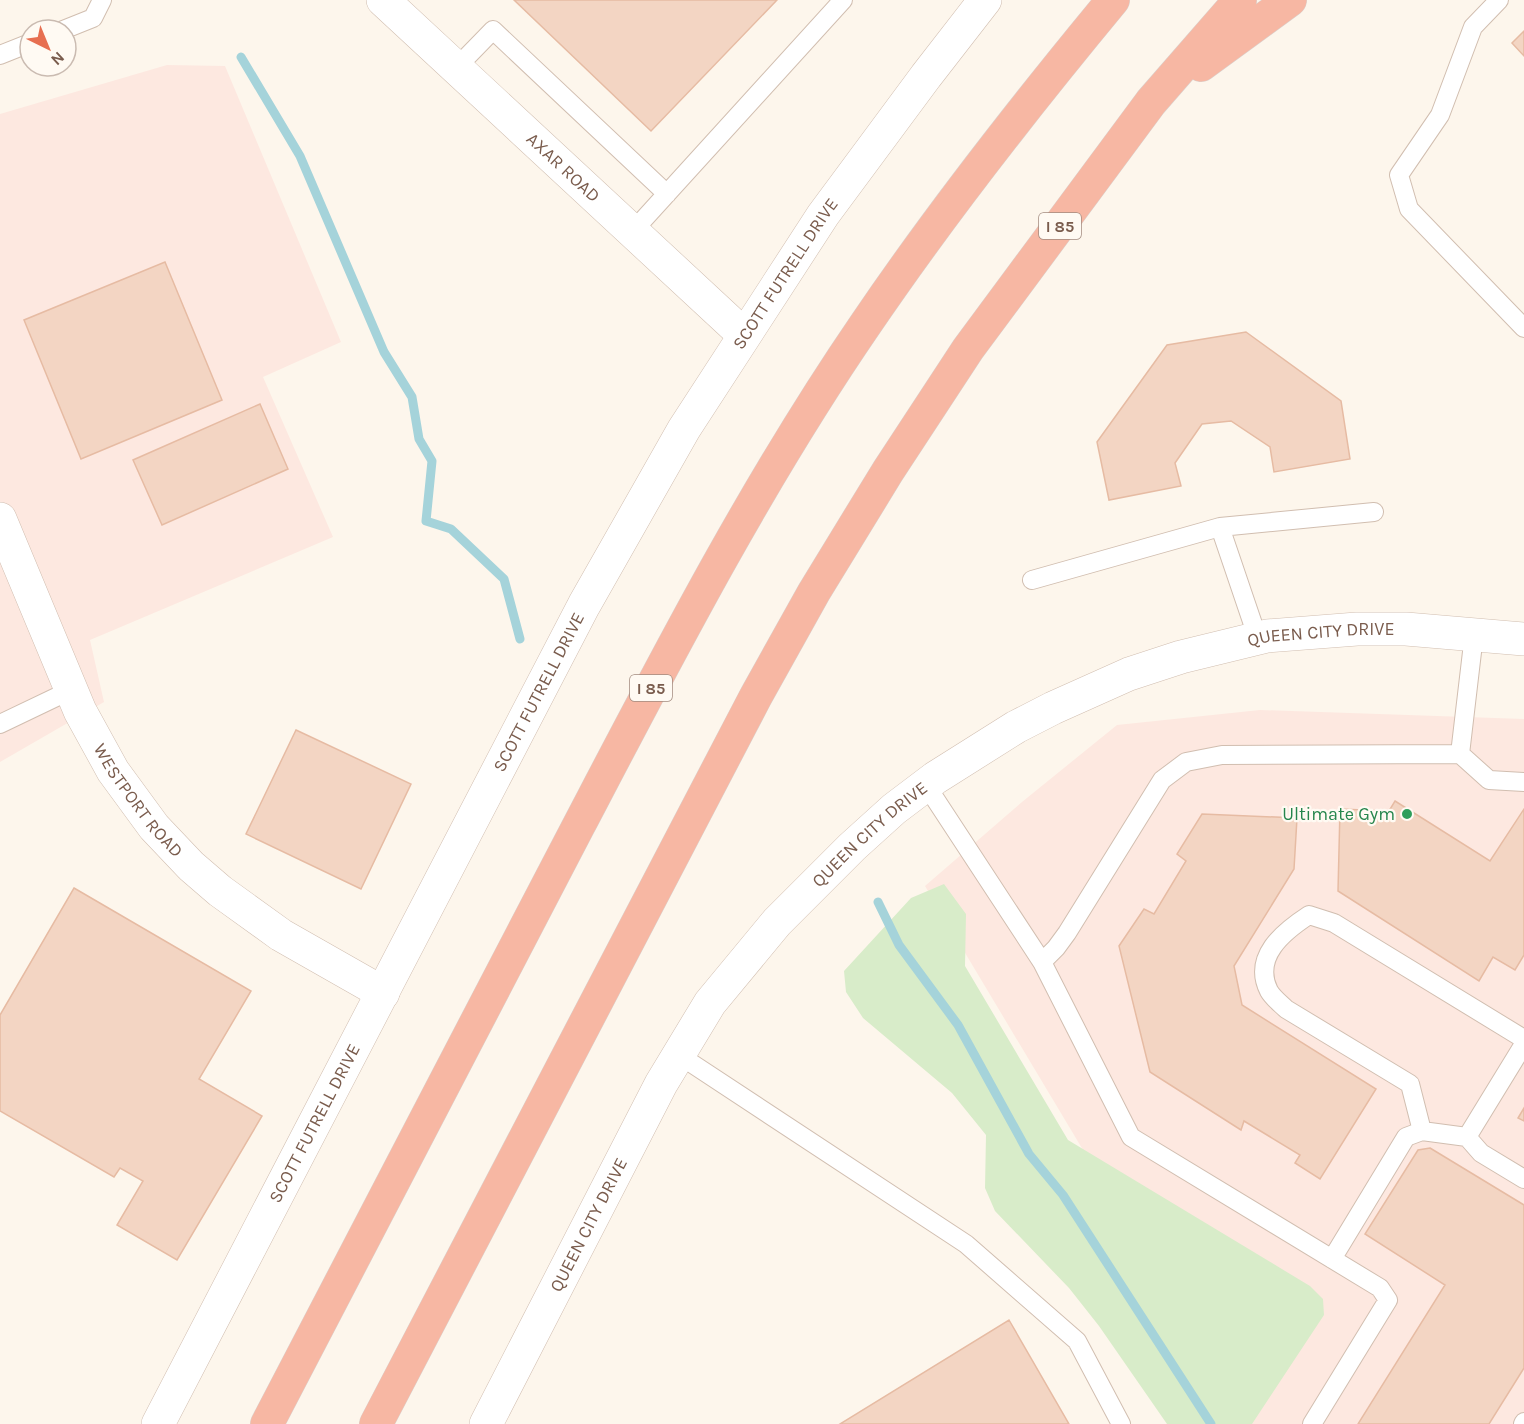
<svg xmlns="http://www.w3.org/2000/svg" width="1524" height="1424" font-family="Karla,sans-serif">
	<style>
		.commercial { fill: #fde8e0 }
		.green { fill: #d8ecc9 }
		.lines { fill: none; stroke-linecap: round; stroke-linejoin: round }
		.stream { stroke: #a5d3da; stroke-width: 9 }
		.building { fill: #f3d5c3; stroke: #e6bba3; stroke-width: 1.5 }
		.service-casing { stroke: #d1beb0; stroke-width: 20 }
		.minor-casing { stroke: #d1beb0; stroke-width: 34 }
		.tertiary-casing { stroke: #d1beb0; stroke-width: 34 }
		.motorway-casing { stroke: #dad1cd; stroke-width: 34 }
		.service { stroke: #fff; stroke-width: 18 }
		.minor { stroke: #fff; stroke-width: 33 }
		.tertiary { stroke: #fff; stroke-width: 33 }
		.motorway { stroke: #f7b7a3; stroke-width: 33 }
		.leisure-dot { fill: #2e9e5b; stroke: #fffaf3; stroke-width: 2 }
		.labels { text-anchor: middle; dominant-baseline: central; stroke-width: 4.5; stroke-linejoin: round; paint-order: stroke }
		.shield { fill: #fffaf3; stroke: #a28b7f; stroke-width: 1.5 }
		.shield-label { font-size: 16px; font-weight: bold; fill: #7a5c4d }
		.street-label { font-size: 18px; fill: #7a5c4d; stroke: #fffaf3 }
		.leisure-label { font-size: 18px; fill: #27864d; stroke: #fffaf3; text-anchor: end }
	</style>
	<rect width="100%" height="100%" fill="#fdf6ec"/>
	<path class="commercial" d="M167 65 225 66 341 342 263 377 333 537 90 640 104 702 0 762V114Z
		M1260 710 1524 719V1424H1247L925 886 1022 802 1117 725Z"/>
	<path class="green" d="M944 884 966 914 965 966 1068 1140 1310 1286 1323 1299 1324 1315 1252 1424H1167L1099 1326 1069 1288 995 1211 985 1188 986 1135 952 1093 863 1018 846 992 844 971 911 898Z"/>
	<g class="lines">
		<path class="stream" d="M241 57 300 156 384 352 412 397 419 439 432 461 426 521 451 529 504 579 520 639
			M878 902 899 945 958 1025 1029 1154 1063 1195 1211 1424"/>
	</g>
	<path class="building" d="M514 0H777L651 131Z
		M1524 31V56L1512 43Z
		M165 262 222 400 81 459 24 320Z
		M1246 332 1341 401 1350 459 1274 472 1270 447 1231 421 1202 424 1175 463 1181 486 1109 500 1097 442 1167 345Z
		M260 404 288 469 162 525 133 460Z
		M296 730 411 784 361 889 246 834Z
		M1395 801 1490 861 1524 809V955L1515 970 1493 957 1479 981 1338 891 1340 809 1389 811Z
		M1202 814 1297 818 1294 869 1234 966 1242 1005 1376 1089 1320 1179 1295 1163 1300 1155 1244 1121 1241 1130 1150 1072 1119 946 1144 909 1154 914 1186 861 1177 854Z
		M74 888 251 991 199 1079 262 1116 177 1260 117 1225 143 1181 120 1168 114 1177 0 1111V1015Z
		M1524 1108V1121L1518 1118Z
		M1430 1148 1524 1205V1368L1489 1424H1358L1445 1285 1365 1234 1418 1150Z
		M1009 1320 1069 1424H840Z"/>
	<g class="lines">
		<g class="service-casing">
			<path id="service" d="M1499 0 1473 27 1440 115 1399 175 1409 209 1524 328
				M63 30 93 18 102 0
				M0 55 30 43
				M456 68 493 30 667 194
				M633 231 843 0
				M1220 527 1374 512
				M1032 580 1220 527 1258 639
				M0 724 71 690
				M1460 754 1474 635
				M926 785 1042 962
				M1524 1044 1467 1137 1481 1153 1524 1179
				M679 1055 966 1244 1077 1341 1121 1424
				M1422 1131 1410 1084 1286 1009C1281 1004 1273 998 1269 991 1252 957 1283 932 1309 915L1334 923 1524 1039
				M1332 1259 1406 1137 1422 1131 1467 1137
				M1312 1424 1388 1300 1380 1288 1131 1137 1042 962 1056 948 1067 933 1162 780 1186 762 1222 755 1460 754 1489 780 1524 782
				M1523 1424 1524 1422"/>
		</g>
		<g class="minor-casing">
			<g id="minor">
				<path id="s1" d="M383 0 744 335"/>
				<path id="s2" d="M0 519 80 711 113 771 154 827 191 866 220 891 281 935 383 993"/>
			</g>
		</g>
		<g class="tertiary-casing">
			<g id="tertiary">
				<path id="s3" d="M158 1424 584 605 684 429 823 215 926 76 985 0"/>
				<path id="s4" d="M486 1424 661 1084 710 1003 777 922 852 847 894 809 935 778 1016 727 1053 708 1129 674 1181 657 1267 636 1357 629H1406L1524 639"/>
			</g>
		</g>
		<g class="motorway-casing">
			<path id="motorway" d="M1201 65 1290 0
				M267 1424C371 1224 475 1024 579 825 668 655 756 484 865 325 941 213 1026 105 1113 0
				M376 1424 756 696 814 592 888 471 968 349 1151 102 1240 0"/>
		</g>
		<use href="#service" class="service"/>
		<use href="#minor" class="minor"/>
		<use href="#tertiary" class="tertiary"/>
		<use href="#motorway" class="motorway"/>
	</g>
	<circle class="leisure-dot" cx="1407" cy="814" r="6"/>
	<g class="labels">
		<g class="shield">
			<rect x="1039" y="213" width="42" height="26" rx="4.5"/>
			<rect x="630" y="675" width="42" height="26" rx="4.5"/>
		</g>
		<g class="shield-label">
			<text x="1060" y="226">I 85</text>
			<text x="651" y="688">I 85</text>
		</g>
		<g class="street-label">
			<text stroke="none"><textPath href="#s1" startOffset="246">AXAR ROAD</textPath></text>
			<text stroke="none"><textPath href="#s3" startOffset="1311">SCOTT FUTRELL DRIVE</textPath></text>
			<text stroke="none"><textPath href="#s4" startOffset="1214">QUEEN CITY DRIVE</textPath></text>
			<text stroke="none"><textPath href="#s3" startOffset="825">SCOTT FUTRELL DRIVE</textPath></text>
			<text stroke="none"><textPath href="#s2" startOffset="315">WESTPORT ROAD</textPath></text>
			<text stroke="none"><textPath href="#s4" startOffset="710">QUEEN CITY DRIVE</textPath></text>
			<text stroke="none"><textPath href="#s3" startOffset="339">SCOTT FUTRELL DRIVE</textPath></text>
			<text stroke="none"><textPath href="#s4" startOffset="224">QUEEN CITY DRIVE</textPath></text>
		</g>
		<g class="leisure-label">
			<text x="1395" y="814">Ultimate Gym</text>
		</g>
	</g>
	<g transform="translate(48 48) rotate(137)"><circle r="28" fill="#fffaf3" stroke="#cabbb1" stroke-width="1.5"/>
	<path d="M0-4.5L10 22L0 15L-10 22Z" fill="#e76f51"/>
	<text y="-9" font-size="16" font-weight="bold" text-anchor="middle" fill="#7a5c4d">N</text>
	</g>
</svg>
